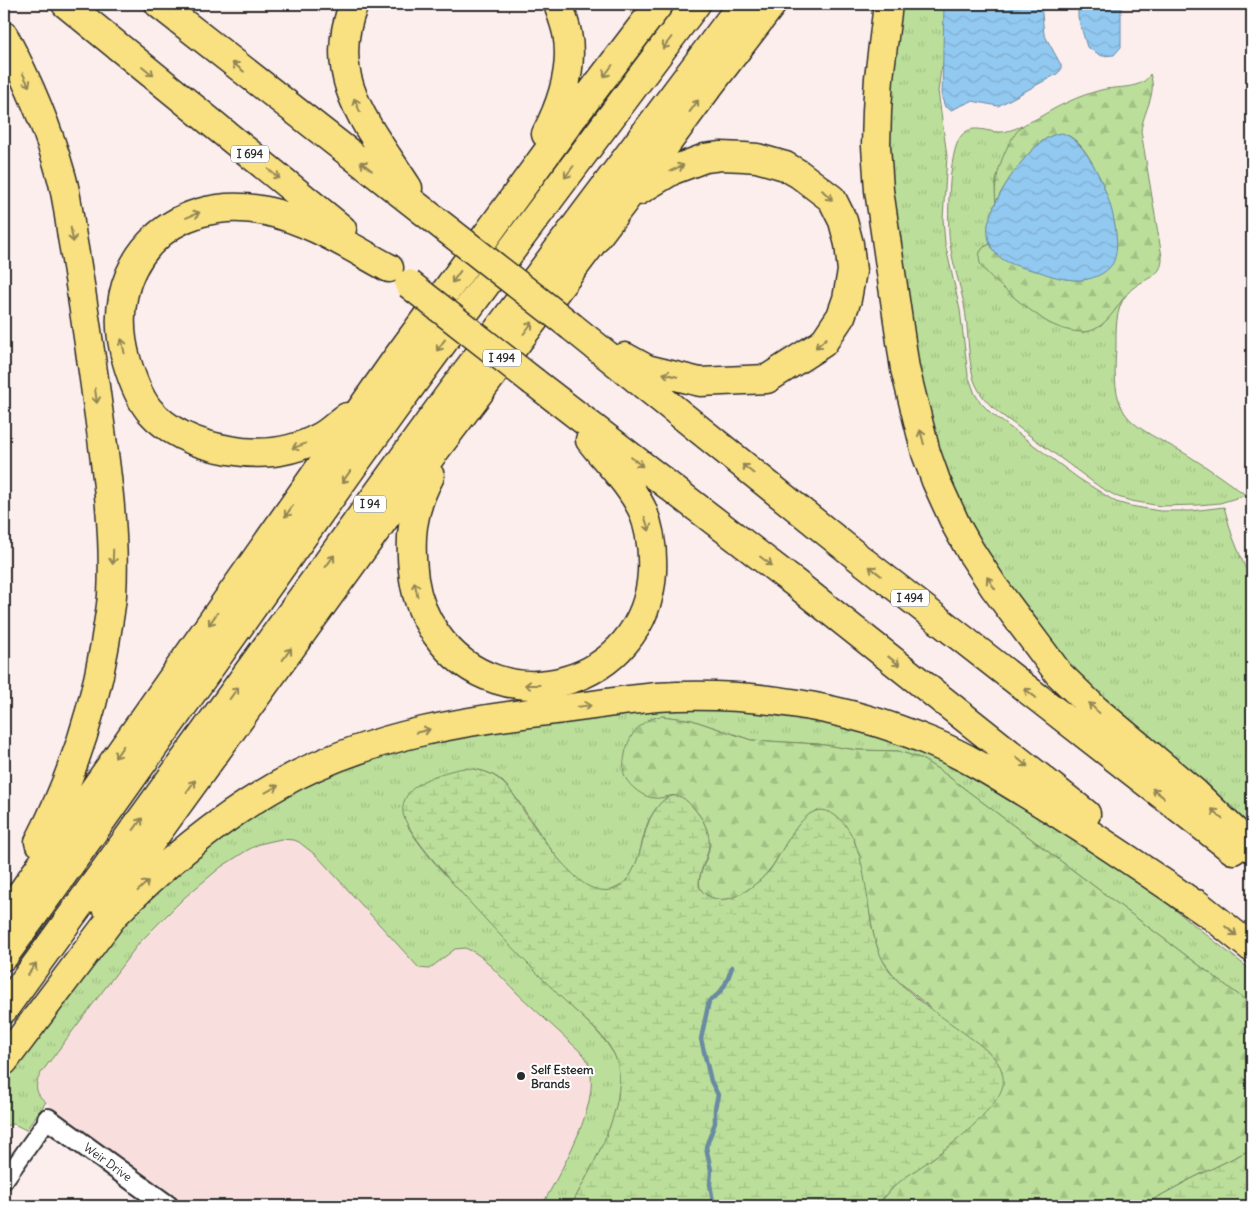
<svg xmlns="http://www.w3.org/2000/svg" width="1256" height="1210" font-family="Delius,sans-serif">
	<style>
		.built { fill: #f8dfde }
		.grass { fill: url(#grass-tufts); stroke: #738562 }
		.forest { fill: url(#forest-firs); stroke: #738562 }
		.wetland { fill: url(#wetland-marsh); stroke: #738562 }
		.water { fill: url(#water-waves); stroke: #698aa1 }
		.lines { fill: none; stroke-linecap: round; stroke-linejoin: round }
		.stream { stroke: #698aa1; stroke-width: 4.5 }
		.minor-casing { stroke: #2b2b2b; stroke-width: 20 }
		.tertiary-casing { stroke: #2b2b2b; stroke-width: 24 }
		.motorway-casing { stroke: #2b2b2b; stroke-width: 31 }
		.minor { stroke: #fff; stroke-width: 16 }
		.tertiary { stroke: #fff; stroke-width: 20 }
		.motorway { stroke: #f9e181; stroke-width: 28 }
		.motorway-bridge-casing { stroke: #2b2b2b; stroke-width: 31; stroke-linecap: butt }
		.motorway-bridge { stroke: #f9e181; stroke-width: 28 }
		.oneway { stroke: #928656 }
		.poi-dot { fill: #2b2b2b; stroke: #fff; stroke-width: 2 }
		.labels { text-anchor: middle; dominant-baseline: central; stroke-width: 4; stroke-linejoin: round; paint-order: stroke }
		.shield { fill: #fff; stroke: #6b6b6b; stroke-width: 1 }
		.shield-label { font-size: 11px; font-weight: bold; fill: #2b2b2b }
		.poi-label { font-size: 12px; font-weight: bold; fill: #2b2b2b; stroke: #fff; text-anchor: start }
		.street-label { font-size: 12px; fill: #2b2b2b; stroke: #fff }
	</style>
	<defs>
		<pattern id="grass-tufts" width="24" height="20" patternUnits="userSpaceOnUse" patternTransform="scale(1.25)"><rect width="24" height="20" fill="#bbdf9a"/><path d="M3 7l-1-3M5 7V3M7 7l1-3M15 17l-1-3M17 17v-4M19 17l1-3" fill="none" stroke="#a1c085"/></pattern>
		<pattern id="forest-firs" width="22" height="20" patternUnits="userSpaceOnUse" patternTransform="scale(1.25)"><rect width="22" height="20" fill="#bbdf9a"/><path d="M5 1l3.5 6h-7zM16 11l3.5 6h-7z" fill="#a1c085"/></pattern>
		<pattern id="wetland-marsh" width="20" height="14" patternUnits="userSpaceOnUse" patternTransform="scale(1.25)"><rect width="20" height="14" fill="#bbdf9a"/><path d="M1 5h8M5 5V1M11 12h8M15 12V8" fill="none" stroke="#a1c085"/></pattern>
		<pattern id="water-waves" width="16" height="10" patternUnits="userSpaceOnUse" patternTransform="scale(1.25)"><rect width="16" height="10" fill="#92c9f0"/><path d="M0 5q4-4 8 0t8 0" fill="none" stroke="#7eadce"/></pattern>
	</defs>
	<rect width="100%" height="100%" fill="#fdeeee"/>
	<filter id="ink" filterUnits="userSpaceOnUse"><feTurbulence type="fractalNoise" baseFrequency=".02" numOctaves="2"/><feDisplacementMap in="SourceGraphic" scale="10" xChannelSelector="R" yChannelSelector="G"/><feConvolveMatrix kernelMatrix="1 2 1 2 8 2 1 2 1" color-interpolation-filters="sRGB"/></filter>
	<g filter="url(#ink)">
		<path class="built" d="M850 723 1105 854 1252 971V1206H189L46 1103 34 1119 4 1081 93 957 379 751Z"/>
		<path class="grass" d="M894 4H964L941 70 938 91 947 156 943 219 945 243 960 310 968 375 975 394 981 403 992 414 1078 478 1116 502 1130 506 1160 511H1191L1224 507 1232 535 1252 585V834L1079 677 1018 606 953 495 923 409 888 183Z
			M1022 126 1015 136 999 171 995 186 996 202 988 226 990 244 984 247 980 252 987 272 992 277 1024 305 1049 323 1060 327 1083 332 1101 326 1126 295C1115 310 1116 330 1116 347 1115 366 1113 390 1122 408 1132 430 1169 443 1189 456 1209 468 1227 482 1246 495L1220 503 1198 505 1161 506 1131 501 1118 497 1101 488 999 413C988 404 979 394 974 380 967 356 969 329 964 304 960 284 953 265 950 245 947 224 948 152 961 136 972 123 985 132 1000 132 1007 132 1014 129 1022 126Z
			M639 706 811 714 951 759 1105 854 1252 971V1005L941 771 920 758 898 751 857 750 818 744 751 740 692 720 662 716 626 752 624 771C637 790 643 801 668 796 660 803 654 810 649 820 639 842 641 877 614 889 573 908 526 802 502 781 494 774 484 771 474 769L407 825C424 854 451 881 474 906 503 936 531 967 560 996 578 1014 599 1030 612 1051 617 1058 619 1068 620 1076 623 1115 589 1172 571 1206H542C560 1171 610 1091 584 1055L517 993 484 959 474 952 465 948 455 949 429 969 419 968 318 857 299 842 294 840 281 839 259 844 246 851 221 867 185 897 139 943 41 1073C34 1085 35 1094 46 1102L26 1130 14 1124 4 1126V1081L119 922 260 805 379 751Z"/>
		<path class="forest" d="M1150 74C1158 93 1143 112 1141 131L1162 257C1163 277 1145 278 1133 288 1118 301 1110 325 1090 331 1077 334 1061 329 1049 323 1035 315 986 277 980 263 979 259 979 256 980 252L984 247 990 244 996 254 1004 260 1066 279 1076 280 1087 279 1115 226C1110 202 1090 140 1064 134 1040 128 1004 184 996 202 992 180 1005 143 1021 127 1025 123 1033 121 1038 118 1058 106 1078 96 1101 90 1116 86 1143 90 1150 74Z
			M662 716 692 720 751 740 818 744 857 750 898 751 920 758 941 771 1252 1005V1149L1191 1179 1141 1206H877L900 1180 936 1156 979 1120 931 1008 898 981 881 958 874 937 855 842C849 831 843 823 834 815 805 794 784 852 770 869 760 882 743 896 727 899 721 900 714 899 708 896 689 886 707 864 709 849 710 839 707 828 702 819 696 810 689 801 677 796 670 794 663 799 655 798 644 798 630 787 625 777 622 770 624 761 625 754 629 734 641 719 662 716Z"/>
		<path class="wetland" d="M464 768C478 769 492 772 502 782 513 791 519 804 527 816 540 835 554 856 571 872 578 879 586 887 596 889 635 900 639 848 648 824 654 807 671 785 688 802 698 812 707 824 709 838 711 855 698 869 699 886 702 893 708 897 716 899 726 901 736 897 744 892 754 886 763 878 770 870 782 854 802 803 826 811 867 824 865 903 874 936 877 948 882 961 889 970 908 996 939 1014 964 1033 976 1042 990 1051 998 1063 1002 1069 1004 1078 1003 1085 1000 1097 991 1107 982 1116 969 1131 953 1144 937 1155 915 1172 892 1183 877 1206H571C591 1168 627 1109 618 1065 612 1040 586 1021 568 1004 540 977 406 842 403 813 399 784 442 772 464 768Z
			M1252 1149V1206H1141L1191 1179Z"/>
		<path class="water" d="M944 4H1041L1044 34 1061 65V70L1057 74 998 106 972 101 951 110 945 107 942 98Z
			M1078 4H1121V47L1114 55 1102 56 1087 47 1078 17Z
			M1062 133C1094 142 1128 233 1113 263 1107 274 1089 281 1077 280 1064 280 1051 276 1040 272 1024 268 1002 264 993 250 988 242 987 233 988 224 993 198 1033 134 1062 133Z"/>
		<g class="lines">
			<path class="stream" d="M713 1206V1202L710 1184 711 1170 706 1147 715 1123V1108L718 1095 711 1081 701 1039 709 1001C723 993 727 982 732 967"/>
			<g class="minor-casing">
				<path id="minor" d="M4 1181 48 1119"/>
			</g>
			<g class="tertiary-casing">
				<path id="tertiary" d="M48 1119 168 1206"/>
			</g>
			<g class="motorway-casing">
				<path id="motorway" d="M66 4 342 229
					M159 4 449 231
					M354 4C323 79 370 128 408 188
					M888 4 879 78 877 111 876 146 879 190 905 369 926 453 936 481 957 527 971 552 994 587 1059 674 1096 710 1195 793 1252 848
					M4 36C27 79 48 128 61 175 67 195 69 217 72 237 81 287 88 336 95 386 104 455 116 524 112 595 111 611 107 628 105 644 93 714 71 780 39 842
					M546 134C562 103 574 68 567 33 565 23 561 13 558 4
					M572 327 859 558 1233 850
					M625 357 647 369 700 382 767 379 823 343 841 316 847 299 852 271 849 244 843 221 832 199 799 174 785 166 757 158 744 157 721 156 705 158 673 170 638 191
					M534 382 795 583 1086 814
					M347 417C338 423 330 432 320 437 291 453 261 456 229 450 199 445 170 434 149 410 138 396 132 379 127 362 99 268 169 191 266 211 311 221 350 247 389 268
					M430 476C411 511 409 540 414 579 417 600 424 617 436 634 501 727 646 685 652 572 653 550 651 530 642 509 629 483 608 463 590 440
					M1197 904 1252 948
					M105 905 406 489 634 188 706 90 772 4
					M4 918 397 358 573 117 659 4
					M4 956C135 776 261 593 392 412 492 275 594 139 696 4
					M4 1009 449 395 742 4
					M4 1061 114 915C168 860 227 811 297 775 377 735 466 720 555 710 589 706 623 700 657 697 750 691 846 706 931 742 973 759 1010 784 1048 807 1103 842 1157 878 1210 915"/>
			</g>
			<use href="#minor" class="minor"/>
			<use href="#tertiary" class="tertiary"/>
			<use href="#motorway" class="motorway"/>
			<g class="motorway-bridge-casing">
				<path id="motorway-bridge" d="M449 231 572 327
					M409 284 534 382"/>
			</g>
			<use href="#motorway-bridge" class="motorway-bridge"/>
		</g>
		<defs><path id="oneway-shaft" d="M-6 0H5M1.5-3L5.5 0L1.5 3" fill="none" stroke-width="1.6" stroke-linecap="round" stroke-linejoin="round" transform="scale(1.25)"/></defs>
		<g class="oneway">
			<use href="#oneway-shaft" transform="translate(667 43) rotate(127)"/>
			<use href="#oneway-shaft" transform="translate(238 67) rotate(-142)"/>
			<use href="#oneway-shaft" transform="translate(148 71) rotate(39)"/>
			<use href="#oneway-shaft" transform="translate(608 71) rotate(127)"/>
			<use href="#oneway-shaft" transform="translate(26 80) rotate(64)"/>
			<use href="#oneway-shaft" transform="translate(357 105) rotate(-114)"/>
			<use href="#oneway-shaft" transform="translate(694 106) rotate(-54)"/>
			<use href="#oneway-shaft" transform="translate(366 166) rotate(-142)"/>
			<use href="#oneway-shaft" transform="translate(677 168) rotate(-24)"/>
			<use href="#oneway-shaft" transform="translate(569 172) rotate(127)"/>
			<use href="#oneway-shaft" transform="translate(274 174) rotate(39)"/>
			<use href="#oneway-shaft" transform="translate(827 195) rotate(45)"/>
			<use href="#oneway-shaft" transform="translate(193 215) rotate(-22)"/>
			<use href="#oneway-shaft" transform="translate(72 235) rotate(80)"/>
			<use href="#oneway-shaft" transform="translate(456 277) rotate(126)"/>
			<use href="#oneway-shaft" transform="translate(528 328) rotate(-53)"/>
			<use href="#oneway-shaft" transform="translate(821 343) rotate(138)"/>
			<use href="#oneway-shaft" transform="translate(441 345) rotate(126)"/>
			<use href="#oneway-shaft" transform="translate(123 346) rotate(-102)"/>
			<use href="#oneway-shaft" transform="translate(670 375) rotate(-166)"/>
			<use href="#oneway-shaft" transform="translate(96 396) rotate(82)"/>
			<use href="#oneway-shaft" transform="translate(922 437) rotate(-105)"/>
			<use href="#oneway-shaft" transform="translate(299 446) rotate(160)"/>
			<use href="#oneway-shaft" transform="translate(637 462) rotate(38)"/>
			<use href="#oneway-shaft" transform="translate(748 469) rotate(-141)"/>
			<use href="#oneway-shaft" transform="translate(346 477) rotate(125)"/>
			<use href="#oneway-shaft" transform="translate(289 511) rotate(125)"/>
			<use href="#oneway-shaft" transform="translate(647 524) rotate(71)"/>
			<use href="#oneway-shaft" transform="translate(113 557) rotate(92)"/>
			<use href="#oneway-shaft" transform="translate(330 561) rotate(-54)"/>
			<use href="#oneway-shaft" transform="translate(766 561) rotate(37)"/>
			<use href="#oneway-shaft" transform="translate(875 571) rotate(-142)"/>
			<use href="#oneway-shaft" transform="translate(991 583) rotate(-124)"/>
			<use href="#oneway-shaft" transform="translate(416 589) rotate(-101)"/>
			<use href="#oneway-shaft" transform="translate(213 619) rotate(125)"/>
			<use href="#oneway-shaft" transform="translate(287 654) rotate(-54)"/>
			<use href="#oneway-shaft" transform="translate(894 661) rotate(38)"/>
			<use href="#oneway-shaft" transform="translate(532 685) rotate(180)"/>
			<use href="#oneway-shaft" transform="translate(234 693) rotate(-54)"/>
			<use href="#oneway-shaft" transform="translate(1030 693) rotate(-142)"/>
			<use href="#oneway-shaft" transform="translate(584 706) rotate(-8)"/>
			<use href="#oneway-shaft" transform="translate(1094 708) rotate(-137)"/>
			<use href="#oneway-shaft" transform="translate(423 731) rotate(-13)"/>
			<use href="#oneway-shaft" transform="translate(119 752) rotate(125)"/>
			<use href="#oneway-shaft" transform="translate(1022 762) rotate(39)"/>
			<use href="#oneway-shaft" transform="translate(191 786) rotate(-54)"/>
			<use href="#oneway-shaft" transform="translate(272 789) rotate(-29)"/>
			<use href="#oneway-shaft" transform="translate(1158 793) rotate(-142)"/>
			<use href="#oneway-shaft" transform="translate(1217 814) rotate(-136)"/>
			<use href="#oneway-shaft" transform="translate(138 824) rotate(-54)"/>
			<use href="#oneway-shaft" transform="translate(143 886) rotate(-43)"/>
			<use href="#oneway-shaft" transform="translate(1231 931) rotate(38)"/>
			<use href="#oneway-shaft" transform="translate(32 969) rotate(-54)"/>
		</g>
	</g>
	<circle class="poi-dot" cx="521" cy="1076" r="5"/>
	<g class="labels">
		<g class="shield">
			<rect x="231" y="145.5" width="38" height="17" rx="4"/>
			<rect x="483" y="349.5" width="38" height="17" rx="4"/>
			<rect x="354" y="495.5" width="32" height="17" rx="4"/>
			<rect x="891" y="589.5" width="38" height="17" rx="4"/>
		</g>
		<g class="shield-label">
			<text x="250" y="154">I 694</text>
			<text x="502" y="358">I 494</text>
			<text x="370" y="504">I 94</text>
			<text x="910" y="598">I 494</text>
		</g>
		<g class="poi-label">
			<text x="531" y="1069">Self Esteem<tspan x="531" dy="14">Brands</tspan></text>
		</g>
		<g class="street-label">
			<text transform="translate(108 1162) rotate(36)">Weir Drive</text>
		</g>
	</g>
	<rect width="1256" height="1210" fill="none" stroke="#fff" stroke-width="20"/>
	<rect x="10" y="10" width="1236" height="1190" fill="none" stroke="#2b2b2b" stroke-width="2" filter="url(#ink)"/>
</svg>
